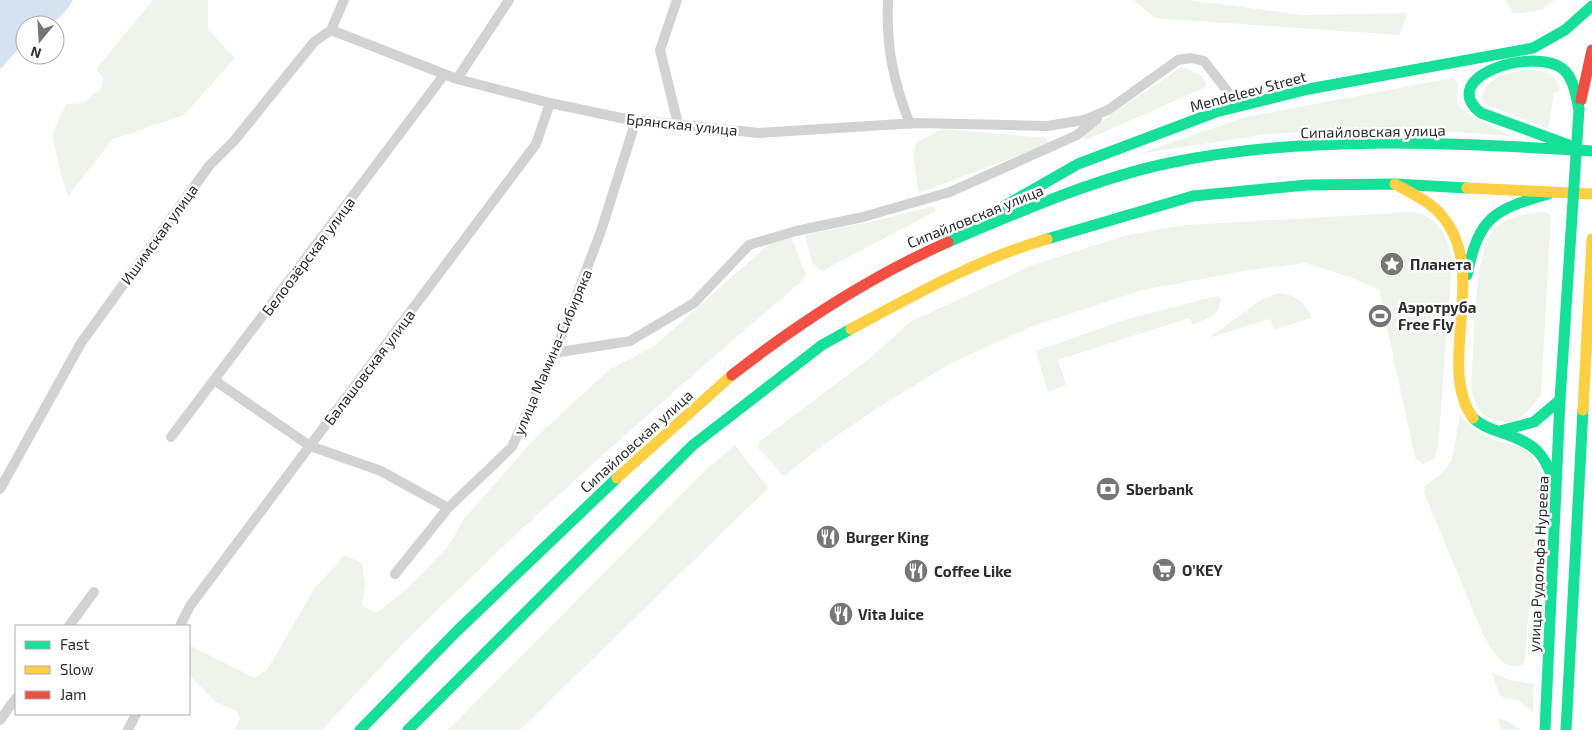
<svg xmlns="http://www.w3.org/2000/svg" width="1592" height="730" font-family="'Exo 2',sans-serif">
	<style>
		.green { fill: #eef4eb }
		.water { fill: #d6e2f1 }
		.lines { fill: none; stroke-linecap: round; stroke-linejoin: round }
		.street { stroke: #d2d2d2; stroke-width: 10 }
		.fast { stroke: #16e098; stroke-width: 11 }
		.slow { stroke: #ffcf43; stroke-width: 11 }
		.jam { stroke: #f24e42; stroke-width: 11 }
		.fast-bridge { stroke: #16e098; stroke-width: 11 }
		.labels { text-anchor: middle; dominant-baseline: central; stroke-width: 5; stroke-linejoin: round; paint-order: stroke }
		.street-label { font-size: 15px; fill: #2d2d2d; stroke: #fff }
		.poi-label { font-size: 15px; font-weight: bold; fill: #2d2d2d; stroke: #fff; text-anchor: start }
	</style>
	<rect width="100%" height="100%" fill="#fff"/>
	<path class="green" d="M153 0H208V29L235 58 184 115 113 139 68 196 61 175 52 134 66 104 84 103 101 88 103 78 96 69Z
		M1133 0H1190L1302 15 1408 13 1399 35 1155 18Z
		M1506 0H1555L1541 10 1513 14Z
		M1182 67 1201 75 1206 83 1204 88 1086 140 1083 137 1114 112Z
		M1525 70C1543 70 1557 71 1559 91L1554 93 1548 129 1487 105 1482 98C1486 77 1507 73 1525 70Z
		M1452 78 1458 82 1457 103C1472 120 1492 126 1511 136L1401 128 1332 130 1268 134 1138 154 1246 117Z
		M942 129 1047 138 1048 144 919 193 913 155 917 142Z
		M933 206 936 211 822 271 812 263 805 235 879 220Z
		M1545 212 1551 215 1541 395 1529 410 1514 423C1486 420 1477 416 1471 388 1474 353 1473 256 1492 232 1505 217 1526 213 1545 212Z
		M1379 214C1391 214 1411 210 1421 214 1443 223 1450 243 1452 264L1438 448 1434 458 1423 464 1415 458 1379 290 1350 277 1305 263 1249 270 1143 290 1033 326 949 364 876 409 823 445 784 476 758 448 759 442 870 358 910 322 1035 264 1128 235 1184 225Z
		M791 238C798 250 799 262 806 273L802 281C672 392 543 505 421 626 387 659 355 695 322 730H234L240 719 236 711 216 702 189 675V645L255 678 267 670 314 589 345 555 362 563 365 585 362 606 376 613 408 588 447 548 463 520 536 437 609 370 654 346 770 243Z
		M1278 293C1294 294 1307 302 1311 318L1274 330 1270 319 1209 338 1261 300Z
		M1217 296 1221 299 1219 309 1212 316 1193 325 1189 318 1058 360 1066 385 1048 392 1036 351 1127 319Z
		M1460 415C1470 426 1480 435 1494 440 1508 445 1521 444 1532 456 1551 474 1535 565 1531 591 1527 615 1528 640 1524 664 1503 674 1490 648 1482 632L1424 493 1425 486 1443 472 1452 460Z
		M735 445 768 488 520 730H448L708 468Z
		M1491 672 1509 680 1534 684 1533 712 1518 700 1504 698 1499 693Z
		M1497 717 1511 723 1520 730H1502Z"/>
	<path class="water" d="M0 0H73C59 23 51 25 25 25V42L0 69Z"/>
	<g class="lines">
		<path class="street" d="M677 0 660 50 678 124
			M888 0C886 46 893 81 910 124
			M331 30 457 79 550 103 626 119 759 133 917 123 1047 126 1084 120 1108 110 1178 60 1191 58 1204 61 1239 106
			M457 79 509 0
			M554 353 630 341 694 303 749 245 796 231 863 217 950 192 1077 135 1097 119
			M214 380 310 446 381 471 448 508
			M171 437 444 75
			M0 489 81 343 209 166 234 141 314 42 331 30 344 0
			M395 574 448 508 512 447 561 337 601 231 636 120
			M69 626 94 592
			M180 626 190 606 536 144 550 103
			M0 720 16 698
			M128 730 136 714"/>
		<path class="fast" d="M1574 147 1481 113C1435 77 1535 45 1564 70 1574 79 1576 97 1579 109
			M957 233 1078 164 1216 112 1309 89 1533 48 1565 30 1592 6
			M1047 239 1193 196 1307 185 1395 184 1467 188
			M948 242C1019 212 1093 179 1169 163 1308 134 1451 143 1592 151
			M1467 275C1479 217 1493 210 1548 194
			M1473 418C1481 425 1490 429 1500 432 1536 444 1545 452 1556 489
			M1500 431 1534 422 1560 400
			M360 730 458 630 617 478
			M408 730 693 445 822 345 851 329
			M1545 730 1560 400
			M1566 730 1583 410"/>
		<path class="slow" d="M1395 184C1411 193 1431 202 1442 216 1490 271 1435 366 1473 418
			M1467 188 1592 194
			M851 329C914 295 978 259 1047 239
			M1583 410 1592 239
			M617 478 732 375"/>
		<path class="jam" d="M1581 100 1592 50
			M732 375C800 322 869 277 948 242"/>
		<path class="fast-bridge" d="M1560 400 1579 109"/>
	</g>
	<defs>
		<g id="sight-disc" transform="scale(1.25)"><circle r="9.5" fill="#767676" stroke="#fff"/><path d="M0-6L1.8-2.2L6-1.7L2.9 1.2L3.7 5.4L0 3.3L-3.7 5.4L-2.9 1.2L-6-1.7L-1.8-2.2Z" fill="#fff"/></g>
		<g id="stadium-disc" transform="scale(1.25)"><circle r="9.5" fill="#767676" stroke="#fff"/><path d="M0-5a6.5 5 0 1 0 0 10a6.5 5 0 1 0 0-10ZM-3.5-1.8h7v3.6h-7Z" fill="#fff"/></g>
		<g id="bank-disc" transform="scale(1.25)"><circle r="9.5" fill="#767676" stroke="#fff"/><path d="M-6-4H6V4H-6ZM0-2.3a2.3 2.3 0 1 0 0 4.6a2.3 2.3 0 1 0 0-4.6Z" fill="#fff"/></g>
		<g id="restaurant-disc" transform="scale(1.25)"><circle r="9.5" fill="#767676" stroke="#fff"/><path d="M-5-6h1v4h1v-4h1v4h1v-4h1v5L-1.5 .5V6h-2V.5L-5-1ZM5-6V6H3V1.5H1.5Q1.5-4 5-6Z" fill="#fff"/></g>
		<g id="supermarket-disc" transform="scale(1.25)"><circle r="9.5" fill="#767676" stroke="#fff"/><path d="M-6-5.5h2.5l.6 2H6L4.5 2H-2.5L-4.4-4H-6ZM-1.5 3.2a1.3 1.3 0 1 0 .1 0ZM3 3.2a1.3 1.3 0 1 0 .1 0Z" fill="#fff"/></g>
	</defs>
	<g fill-rule="evenodd">
		<use href="#sight-disc" x="1392" y="264"/>
		<use href="#stadium-disc" x="1380" y="316"/>
		<use href="#bank-disc" x="1108" y="489"/>
		<use href="#restaurant-disc" x="828" y="537"/>
		<use href="#supermarket-disc" x="1164" y="570"/>
		<use href="#restaurant-disc" x="916" y="571"/>
		<use href="#restaurant-disc" x="841" y="614"/>
	</g>
	<g class="labels">
		<g class="street-label">
			<text transform="translate(1248 91) rotate(-15)">Mendeleev Street</text>
			<text transform="translate(682 124) rotate(6)">Брянская улица</text>
			<text transform="translate(1373 131) rotate(-1)">Сипайловская улица</text>
			<text transform="translate(975 216) rotate(-22)">Сипайловская улица</text>
			<text transform="translate(159 234) rotate(-54)">Ишимская улица</text>
			<text transform="translate(308 256) rotate(-53)">Белоозёрская улица</text>
			<text transform="translate(552 352) rotate(-67)">улица Мамина-Сибиряка</text>
			<text transform="translate(369 367) rotate(-53)">Балашовская улица</text>
			<text transform="translate(636 441) rotate(-42)">Сипайловская улица</text>
			<text transform="translate(1538 564) rotate(-87)">улица Рудольфа Нуреева</text>
		</g>
		<g class="poi-label">
			<text x="1410" y="264">Планета</text>
			<text x="1398" y="307">Аэротруба<tspan x="1398" dy="17">Free Fly</tspan></text>
			<text x="1126" y="489">Sberbank</text>
			<text x="846" y="537">Burger King</text>
			<text x="1182" y="570">O’KEY</text>
			<text x="934" y="571">Coffee Like</text>
			<text x="858" y="614">Vita Juice</text>
		</g>
	</g>
	<rect x="15" y="625" width="175" height="90" fill="#ffffff" stroke="#ababab"/>
	<rect x="25" y="641" width="25" height="8" fill="#16e098" stroke="#ababab"/>
	<text x="60" y="650" font-size="15" fill="#2d2d2d">Fast</text>
	<rect x="25" y="666" width="25" height="8" fill="#ffcf43" stroke="#ababab"/>
	<text x="60" y="675" font-size="15" fill="#2d2d2d">Slow</text>
	<rect x="25" y="691" width="25" height="8" fill="#f24e42" stroke="#ababab"/>
	<text x="60" y="700" font-size="15" fill="#2d2d2d">Jam</text>
	<g transform="translate(40 40) rotate(198)"><circle r="24" fill="#ffffff" stroke="#ababab"/>
	<path d="M0-4L9 19L0 12L-9 19Z" fill="#767676"/>
	<text y="-8" font-size="14" font-weight="bold" text-anchor="middle" fill="#2d2d2d">N</text>
	</g>
</svg>
